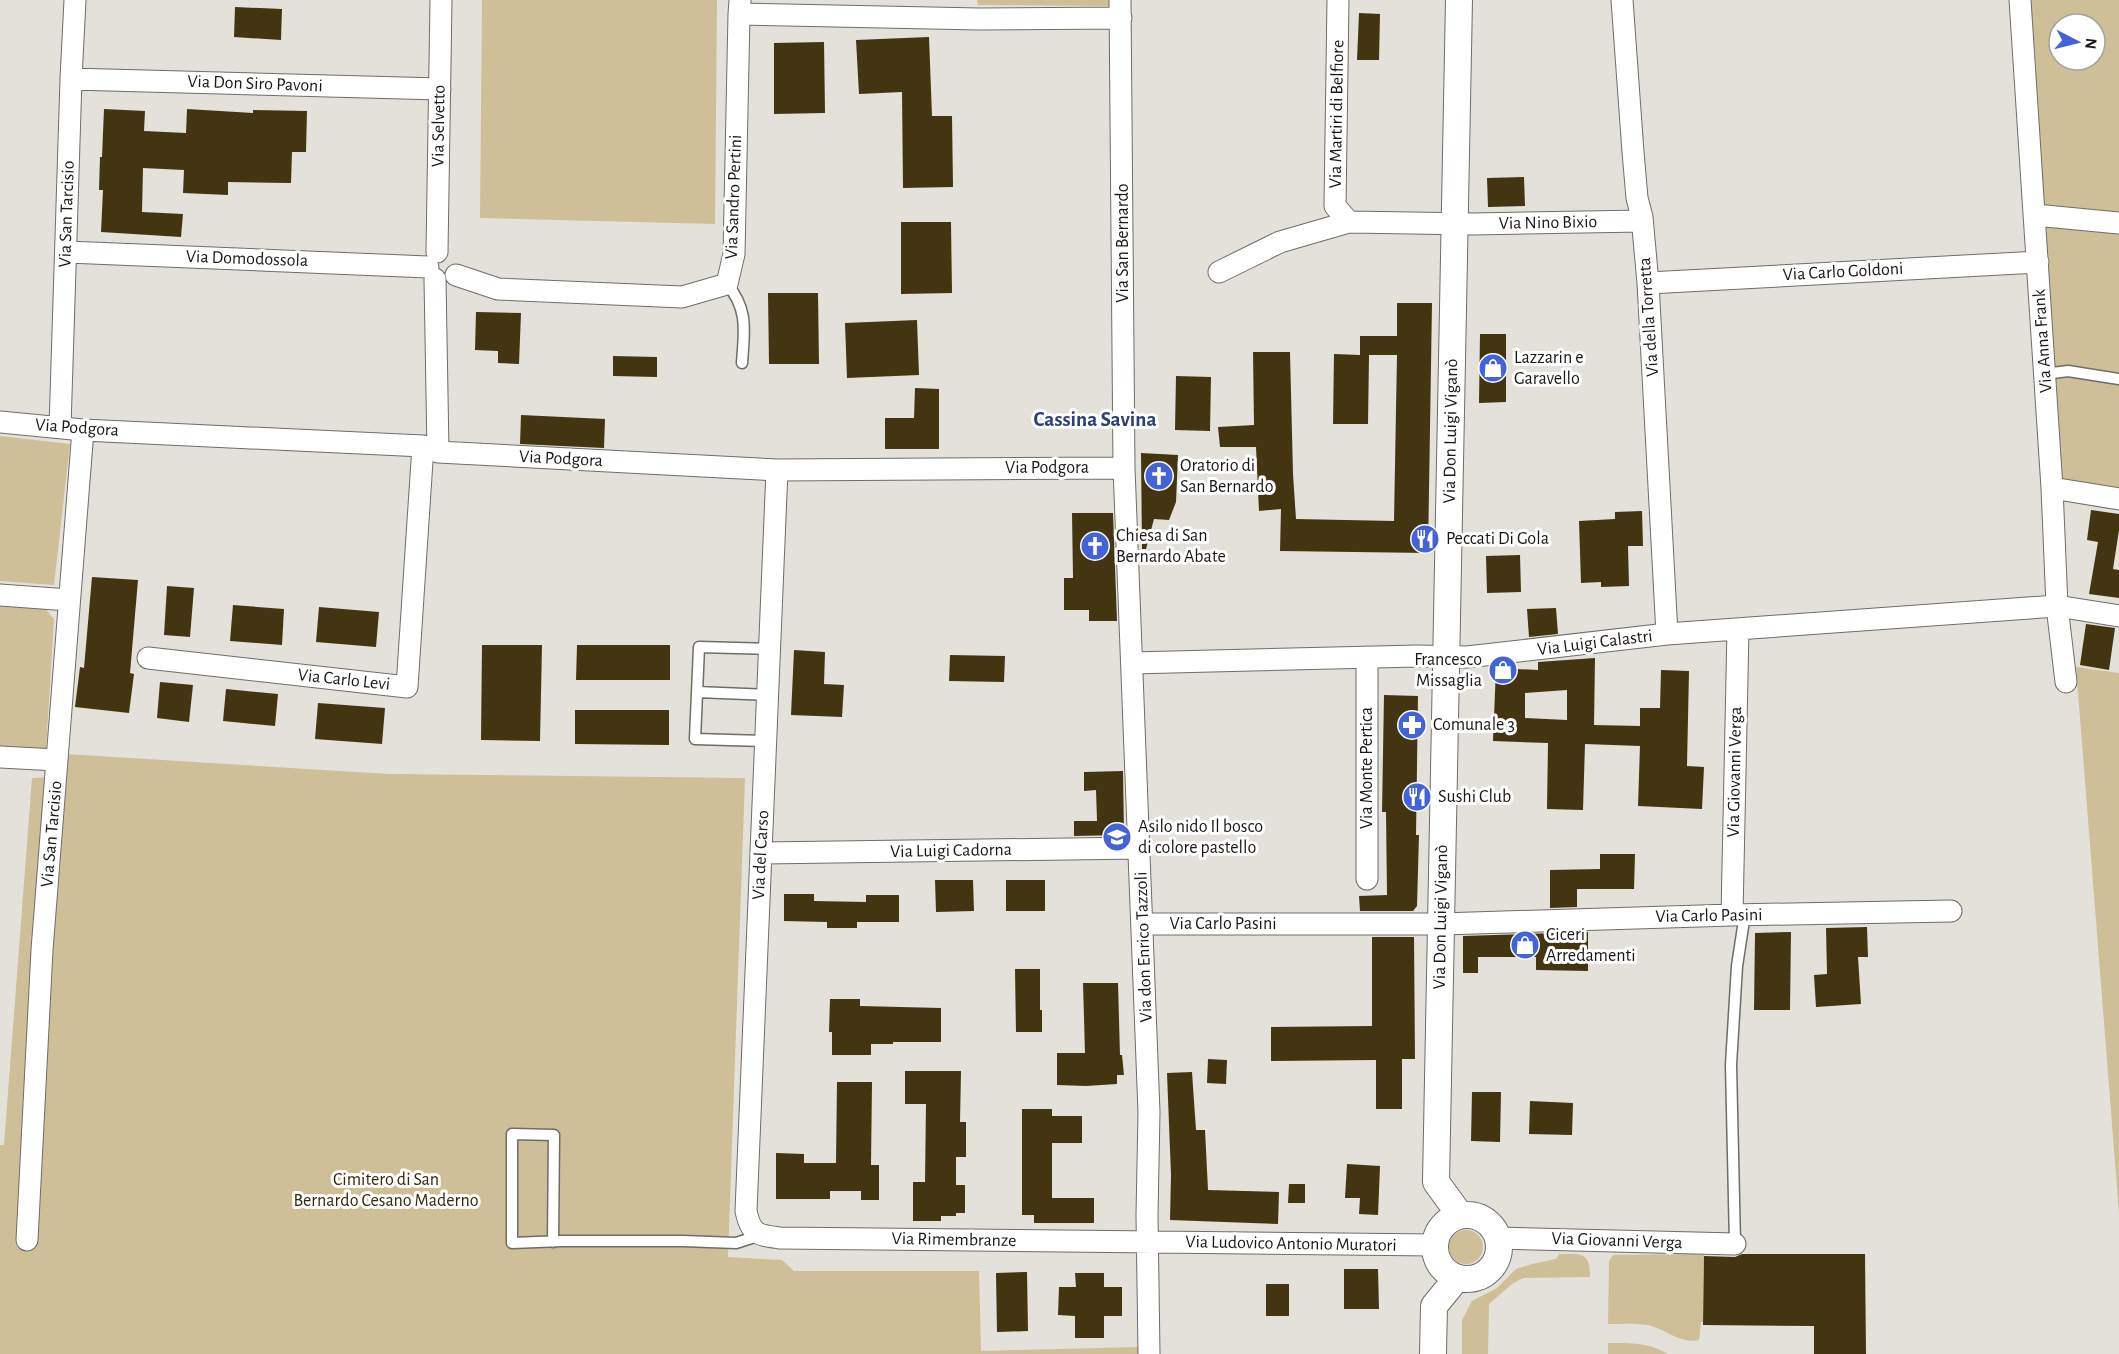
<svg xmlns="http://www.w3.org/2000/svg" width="2119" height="1354" font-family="'Alegreya Sans',sans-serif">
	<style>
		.green { fill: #cfbf99; fill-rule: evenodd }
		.building { fill: #433511; fill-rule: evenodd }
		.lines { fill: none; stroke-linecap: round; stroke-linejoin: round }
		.service-casing { stroke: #6f6d67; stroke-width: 13 }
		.minor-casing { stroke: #6f6d67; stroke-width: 23 }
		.tertiary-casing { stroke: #6f6d67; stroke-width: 28 }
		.service { stroke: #fff; stroke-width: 10 }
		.minor { stroke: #fff; stroke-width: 21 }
		.tertiary { stroke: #fff; stroke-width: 26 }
		.labels { text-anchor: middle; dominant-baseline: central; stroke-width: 6; stroke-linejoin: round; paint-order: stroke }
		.street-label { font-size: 18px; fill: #191816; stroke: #fff }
		.poi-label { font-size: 18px; fill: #191816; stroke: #fff; text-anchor: start }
		.park-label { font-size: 18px; fill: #362908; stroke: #fff }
		.quarter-label { font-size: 21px; font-weight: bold; fill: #2d3e78; stroke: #fff }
	</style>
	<rect width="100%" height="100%" fill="#e3e1da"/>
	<path class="green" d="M482 0H717L715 224 480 218Z
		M977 0H1110L1111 6 978 5Z
		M2026 0H2119V491L2057 482ZM2059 24H2095V60H2059Z
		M0 436 70 444 54 585 0 581Z
		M0 605 44 607 54 619 46 749 0 747Z
		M2076 667 2119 673V1213Z
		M66 754 389 774 745 778 728 1257 782 1260 794 1271H979L981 1351 1140 1347V1354H0V1145H4L32 778 53 777Z
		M1449 1247a17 17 0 1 1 34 0a17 17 0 1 1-34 0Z
		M1559 1254C1581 1254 1590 1251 1590 1277L1523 1278 1512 1284 1489 1304 1488 1354H1462V1320L1472 1301 1497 1288 1516 1269 1532 1264 1556 1259Z
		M1704 1254 1703 1322H1701L1699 1340C1679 1344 1666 1329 1648 1325 1635 1323 1621 1324 1608 1324L1609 1261 1613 1255Z
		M1608 1343C1630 1343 1648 1342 1668 1354H1608Z"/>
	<path class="building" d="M235 7 282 9 281 40 234 37Z
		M1359 13 1380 14 1379 60H1357Z
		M929 37 932 116H952L953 187 903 188 902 92 859 94 856 40Z
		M824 42 825 113 774 114V43Z
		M104 109 145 111 144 131 186 133 187 109 253 113V110L307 111 306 152H292L291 183 228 182V195L183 193 184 170 143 168 142 212 183 214 181 237 101 232 103 190H99L100 157H102Z
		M1524 177 1525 206 1488 207 1487 178Z
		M901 222H951L952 293 901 294Z
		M768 293H818L819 364H769Z
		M1397 303H1432L1428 553 1280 551 1281 509 1259 511 1256 447H1220L1218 427 1254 425 1253 352H1290L1293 474 1296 519 1394 521 1397 355H1369L1368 424H1333L1334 354 1360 355V336H1397Z
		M476 312 521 313 519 364 498 363V351L475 350Z
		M917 320 919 375 847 378 845 323Z
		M1480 334H1506V402L1479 403Z
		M613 356 657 357V377L613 376Z
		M1176 376 1211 377 1210 431 1175 430Z
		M915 388 939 389V449H885V418H914Z
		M521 415 605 419 604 448 520 444Z
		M1141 453 1178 455 1176 502 1169 520 1154 519 1146 549H1142Z
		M2091 510 2119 514V530L2113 569 2119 570V598L2089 594 2098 542 2087 540Z
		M1642 511 1643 546H1628L1629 586 1601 587V582L1581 583 1579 521 1615 519V512Z
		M1072 513H1113L1117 621H1089V610H1064V578H1073Z
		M1520 555 1521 592 1487 593 1486 556Z
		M92 577 138 580 130 673 134 674 129 713 75 707 80 667 84 668Z
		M167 586 194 588 190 637 164 635Z
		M233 605 284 609 282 645 230 641Z
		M319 607 379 612 376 647 316 642Z
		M1556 608 1558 634 1529 637 1527 609Z
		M2086 624 2115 628 2109 670 2080 665Z
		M482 645H542L540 741 481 740Z
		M577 645H670V680H576Z
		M794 650 825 652 824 684 844 685 842 717 791 715Z
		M950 655 1005 656 1004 682 949 681Z
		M1595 658 1594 725 1640 726V708H1660L1661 670 1689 671 1687 766 1704 767 1702 809 1638 806 1640 746 1585 744 1583 810 1547 809 1548 743 1493 741 1496 668 1538 670V662ZM1567 690V720L1525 718V693Z
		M160 682 193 685 189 722 157 718Z
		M226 689 278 694 275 726 223 721Z
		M1384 695 1418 696 1416 835H1419L1417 906 1413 911H1360L1359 896 1387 895 1386 812H1382Z
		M318 703 385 708 382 744 315 739Z
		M575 710H669V745L575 744Z
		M1123 771 1124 835 1074 836V821H1097L1096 790 1084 791V772Z
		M1600 854H1635L1634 889H1577V907L1550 908V870L1600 869Z
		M935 880H973L974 911 936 912Z
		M1006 880H1045V911H1006Z
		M784 894H814V901L866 902V895H899V922H857V928H827V922L784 921Z
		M1867 927 1868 957H1858L1861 1004 1816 1007 1814 975 1827 974 1826 928Z
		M1588 932V971L1536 970V957H1478V973H1463V936Z
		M1791 932 1790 1010H1754L1755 933Z
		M1372 937H1414L1415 1059H1402V1109H1376V1060L1271 1061V1027L1372 1026Z
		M1015 969H1040V1010H1042V1032H1016Z
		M1083 983H1118L1120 1055H1122L1124 1075H1117V1084L1086 1086 1057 1085V1053H1085Z
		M830 999H860V1006L941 1008V1042H893V1044H871V1055H832V1032H829Z
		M1208 1059 1227 1060 1226 1084 1207 1083Z
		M905 1071H961L960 1122H966V1157H956V1185H965V1213H956V1216H941V1221H913V1182H925L926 1104H905Z
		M1192 1072 1196 1130H1205L1208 1190 1279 1192 1278 1224 1170 1220 1171 1175 1167 1073Z
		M837 1082H872L871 1165H879V1200H861V1191H830V1199H776V1153L804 1154V1163H836Z
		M1472 1092H1501L1500 1142 1471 1141Z
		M1530 1101 1573 1103 1572 1135 1529 1134Z
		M1022 1109H1052V1116H1082V1143H1052V1198H1094V1223H1034V1215H1022Z
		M1347 1164 1380 1166 1378 1215 1359 1214 1360 1198H1345Z
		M1289 1184H1305V1203H1288Z
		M1742 1254H1865L1866 1354H1814V1326L1703 1325 1704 1256 1735 1257Z
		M1344 1269H1378L1379 1309H1344Z
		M1027 1272 1028 1331 997 1332 996 1273Z
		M1075 1273H1104V1287H1122V1316H1104V1338H1075V1316L1058 1315 1059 1287H1076Z
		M1266 1284H1289V1316H1266Z"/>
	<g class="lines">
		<g class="service-casing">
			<path id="service" d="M727 284C749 310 744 332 742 363
				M2045 374 2068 371 2119 379
				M697 692 768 695
				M766 741 695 739 699 647 770 649
				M553 1242 554 1135 512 1134V1243L562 1241H683L736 1243 761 1235
				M1735 1244 1731 1065 1737 966 1745 914"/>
		</g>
		<g class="minor-casing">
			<path id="minor" d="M1120 0 1124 468 1149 1112 1147 1215 1149 1354
				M1338 0 1335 206 1349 222
				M1622 0 1633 152 1637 198 1642 217 1648 283 1667 634
				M2020 0 2052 488 2057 606 2066 682
				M740 1 739 14 979 19 1121 18
				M71 79 440 89
				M2035 215 2119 223
				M67 252 428 267
				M437 252 441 0
				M1219 272 1280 242 1349 222 1474 224 1642 221
				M456 275 498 289 682 297 727 284 734 254 739 14
				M435 279 438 452
				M1648 283 2038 262
				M0 422 83 430 423 446 438 452 777 470 1124 468
				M60 427 71 79 75 0
				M777 470 746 1211C751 1235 758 1235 780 1238L1434 1245
				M2052 488 2119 499
				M0 595 69 600
				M148 658 407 687 423 446
				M1132 663 1417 656 1467 657 1667 634 2057 606 2119 616
				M0 757 57 760
				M762 853 1140 848
				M1367 879V657
				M1732 915 1738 629
				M1143 924H1441L1732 915 1951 911
				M1498 1238 1735 1244
				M27 1240 42 950 83 430"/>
		</g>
		<g class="tertiary-casing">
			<path id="tertiary" d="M1459 0 1436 1182 1460 1215
				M1435 1247a32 32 0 1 1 64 0a32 32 0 1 1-64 0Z
				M1433 1354 1434 1306 1457 1278"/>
		</g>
		<use href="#service" class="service"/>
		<use href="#minor" class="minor"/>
		<use href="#tertiary" class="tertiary"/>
	</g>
	<defs>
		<g id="shop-disc" transform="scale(1.5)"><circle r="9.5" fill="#4363d6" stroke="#fff"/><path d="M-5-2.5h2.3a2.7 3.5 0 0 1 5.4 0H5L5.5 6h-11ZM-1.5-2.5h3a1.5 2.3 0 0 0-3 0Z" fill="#fff"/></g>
		<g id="church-disc" transform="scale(1.5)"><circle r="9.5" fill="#4363d6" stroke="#fff"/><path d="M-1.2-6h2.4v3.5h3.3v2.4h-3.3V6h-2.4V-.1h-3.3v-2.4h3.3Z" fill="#fff"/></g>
		<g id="restaurant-disc" transform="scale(1.5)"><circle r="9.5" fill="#4363d6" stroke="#fff"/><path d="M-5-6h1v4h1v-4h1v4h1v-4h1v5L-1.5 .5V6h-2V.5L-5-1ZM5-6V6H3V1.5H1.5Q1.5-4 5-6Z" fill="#fff"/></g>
		<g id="pharmacy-disc" transform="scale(1.5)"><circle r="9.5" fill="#4363d6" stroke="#fff"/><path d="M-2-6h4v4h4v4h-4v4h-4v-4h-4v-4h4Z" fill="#fff"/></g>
		<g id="school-disc" transform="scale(1.5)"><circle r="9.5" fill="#4363d6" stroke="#fff"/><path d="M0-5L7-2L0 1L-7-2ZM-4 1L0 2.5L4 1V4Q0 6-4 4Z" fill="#fff"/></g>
	</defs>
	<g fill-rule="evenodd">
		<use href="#shop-disc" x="1493" y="368"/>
		<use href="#church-disc" x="1159" y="476"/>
		<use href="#restaurant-disc" x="1425" y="539"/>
		<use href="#church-disc" x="1095" y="546"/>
		<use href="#shop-disc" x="1503" y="670"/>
		<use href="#pharmacy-disc" x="1412" y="725"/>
		<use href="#restaurant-disc" x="1417" y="797"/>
		<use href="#school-disc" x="1117" y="837"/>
		<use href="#shop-disc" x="1525" y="945"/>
	</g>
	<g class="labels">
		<g class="street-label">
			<text transform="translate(255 84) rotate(2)">Via Don Siro Pavoni</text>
			<text transform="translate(1337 114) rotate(-89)">Via Martiri di Belfiore</text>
			<text transform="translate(439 126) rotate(-89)">Via Selvetto</text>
			<text transform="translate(734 197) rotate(-88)">Via Sandro Pertini</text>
			<text transform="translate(67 214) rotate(-88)">Via San Tarcisio</text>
			<text transform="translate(1548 223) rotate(-1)">Via Nino Bixio</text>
			<text transform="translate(1123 243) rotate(-90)">Via San Bernardo</text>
			<text transform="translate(247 259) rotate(2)">Via Domodossola</text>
			<text transform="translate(1843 272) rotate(-3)">Via Carlo Goldoni</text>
			<text transform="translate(1649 317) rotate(-94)">Via della Torretta</text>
			<text transform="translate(2043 341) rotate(-94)">Via Anna Frank</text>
			<text transform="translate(77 428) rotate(4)">Via Podgora</text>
			<text transform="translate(1451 431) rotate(-89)">Via Don Luigi Viganò</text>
			<text transform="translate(561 459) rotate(3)">Via Podgora</text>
			<text x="1047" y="468">Via Podgora</text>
			<text transform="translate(1595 643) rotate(-7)">Via Luigi Calastri</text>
			<text transform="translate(344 680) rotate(6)">Via Carlo Levi</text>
			<text transform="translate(1367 768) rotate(-90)">Via Monte Pertica</text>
			<text transform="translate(1735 772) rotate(-89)">Via Giovanni Verga</text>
			<text transform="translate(52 834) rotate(-85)">Via San Tarcisio</text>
			<text transform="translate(951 851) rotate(-1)">Via Luigi Cadorna</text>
			<text transform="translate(761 855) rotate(-87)">Via del Carso</text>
			<text transform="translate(1709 916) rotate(-1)">Via Carlo Pasini</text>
			<text transform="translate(1441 917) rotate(-89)">Via Don Luigi Viganò</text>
			<text x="1223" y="924">Via Carlo Pasini</text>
			<text transform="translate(1144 947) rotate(-92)">Via don Enrico Tazzoli</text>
			<text transform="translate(954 1240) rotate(1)">Via Rimembranze</text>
			<text transform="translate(1617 1241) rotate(2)">Via Giovanni Verga</text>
			<text transform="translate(1291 1244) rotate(1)">Via Ludovico Antonio Muratori</text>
		</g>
		<g class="poi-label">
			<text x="1514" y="358">Lazzarin e<tspan x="1514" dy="21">Garavello</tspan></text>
			<text x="1180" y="466">Oratorio di<tspan x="1180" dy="21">San Bernardo</tspan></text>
			<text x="1116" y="536">Chiesa di San<tspan x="1116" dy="21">Bernardo Abate</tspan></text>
			<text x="1446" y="539">Peccati Di Gola</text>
			<text x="1482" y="660" text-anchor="end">Francesco<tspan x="1482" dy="21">Missaglia</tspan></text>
			<text x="1433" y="725">Comunale 3</text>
			<text x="1438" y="797">Sushi Club</text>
			<text x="1138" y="827">Asilo nido Il bosco<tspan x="1138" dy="21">di colore pastello</tspan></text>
			<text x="1546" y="935">Ciceri<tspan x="1546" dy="21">Arredamenti</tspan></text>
		</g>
		<g class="park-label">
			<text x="386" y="1180">Cimitero di San<tspan x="386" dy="21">Bernardo Cesano Maderno</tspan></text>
		</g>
		<g class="quarter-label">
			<text x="1095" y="419">Cassina Savina</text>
		</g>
	</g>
	<g transform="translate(2077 42) rotate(97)"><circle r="28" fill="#ffffff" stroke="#a3a3a2" stroke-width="1.5"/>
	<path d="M0-4.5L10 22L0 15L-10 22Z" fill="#4363d6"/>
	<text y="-9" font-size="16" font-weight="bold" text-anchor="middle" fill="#191816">N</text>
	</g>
</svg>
